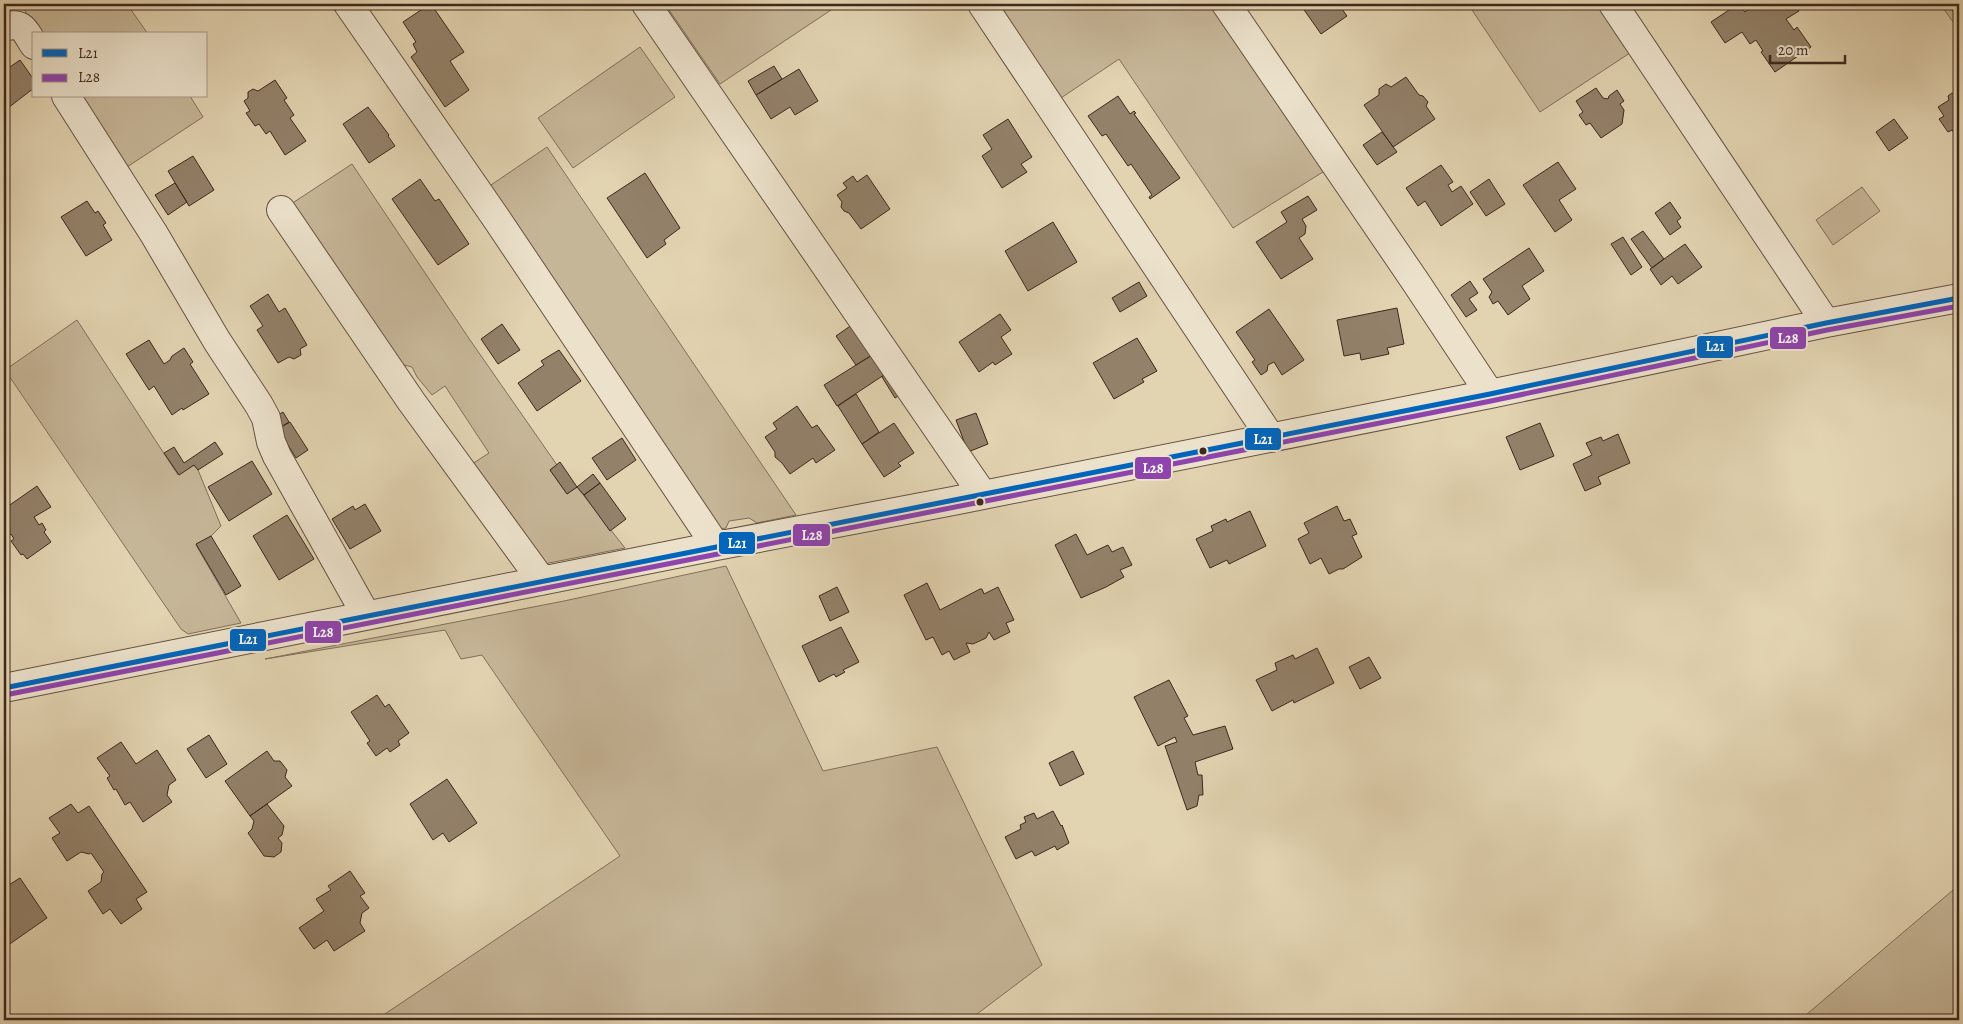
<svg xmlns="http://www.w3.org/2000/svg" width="1963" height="1024" font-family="Alegreya,serif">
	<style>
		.green { fill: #c6b698; stroke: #826f5a }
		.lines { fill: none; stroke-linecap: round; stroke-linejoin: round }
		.stream { stroke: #7f6c58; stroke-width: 8 }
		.building { fill: #93816a; stroke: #3e281d }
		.minor-casing { stroke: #675342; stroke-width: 30 }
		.minor { stroke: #ece2cc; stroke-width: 28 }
		.bus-1-casing { stroke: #ece2cc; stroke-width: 9 }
		.bus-2-casing { stroke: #ece2cc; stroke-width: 9 }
		.bus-1 { stroke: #0065bd; stroke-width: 5 }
		.bus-2 { stroke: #8e44ad; stroke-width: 5 }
		.bus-dot { fill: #3e281d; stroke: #ece2cc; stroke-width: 2 }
		.line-badge { stroke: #ece2cc; stroke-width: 2 }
		.badge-label { font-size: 14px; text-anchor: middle; font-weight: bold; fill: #fff }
	</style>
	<rect width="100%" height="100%" fill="#e2d3b1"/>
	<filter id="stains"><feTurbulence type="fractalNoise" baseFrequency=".004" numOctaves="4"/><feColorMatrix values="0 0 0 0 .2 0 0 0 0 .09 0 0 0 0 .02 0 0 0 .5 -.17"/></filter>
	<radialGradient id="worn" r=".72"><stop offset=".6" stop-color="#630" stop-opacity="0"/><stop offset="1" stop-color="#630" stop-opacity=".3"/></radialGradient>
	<path class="green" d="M21 4H127L148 34H39Z
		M665 4H827L831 10 720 84Z
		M996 4H1216L1331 167 1233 228 1119 59 1058 100Z
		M1474 4H1605L1636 49 1540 112 1470 7Z
		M1940 4H1959V30Z
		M640 47 675 97 573 168 538 118Z
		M77 96H190L203 117 124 169Z
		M547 147 796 515 757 523 749 518 729 521 726 528 717 530 488 187Z
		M352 164 470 340 557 465 550 470 567 494 577 487 625 548 539 565 469 466 489 453 445 386 432 395 417 377 412 367 392 362 288 206Z
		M1862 187 1880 211 1833 245 1816 220Z
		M77 320 178 475 194 465 198 470 221 526 211 536 196 545 241 623 188 634 181 629 5 370Z
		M726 566 823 771 937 747 1042 965 969 1020H376L620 856 482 655 461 659 445 630 265 659 564 601Z
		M1959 885V1020H1800Z"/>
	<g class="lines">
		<path class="stream" d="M1952 4 1959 14"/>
	</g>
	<path class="building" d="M430 4H431L464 52 450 61 469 90 445 107 411 57 417 52 413 44 416 42 403 22Z
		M1300 4H1341L1339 5 1347 16 1321 34Z
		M1738 4 1745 12 1756 4H1794L1799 11 1786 19 1794 30 1797 27 1811 47 1775 72 1761 52 1763 51 1756 40 1750 44 1742 32 1725 43 1711 22Z
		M20 60 34 80V88L4 111V71Z
		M774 66 782 79 756 95 748 81Z
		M799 69 818 101 795 115 790 107 771 119 756 95Z
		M1406 77 1419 95 1423 96 1428 102 1426 106 1435 119 1393 147 1364 105 1379 95V89L1386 84 1391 87Z
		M275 80 287 98 284 100 294 115 290 118 306 141 285 155 270 131 266 134 259 124 255 126 246 113 250 111 244 101 248 98V92L253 89 258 91Z
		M1596 88 1603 98 1608 99 1609 96 1617 90 1624 101 1620 104 1624 110 1622 124 1601 138 1590 123 1586 125 1579 115 1583 112 1576 101Z
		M1959 89V140L1952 130 1948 132 1939 119 1944 116 1938 107 1949 100 1948 96 1952 93 1956 95Z
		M1118 96 1130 114 1134 111 1136 113 1134 114 1180 178 1150 199 1149 197 1152 195 1131 164 1128 166 1106 134 1102 136 1088 116Z
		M368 107 389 135 388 136 395 146 369 163 343 124Z
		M1008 119 1032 157 1021 164 1027 172 1002 188 982 156 992 149 983 135Z
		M1894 119 1908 138 1889 151 1876 132Z
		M1382 132 1397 152 1377 165 1363 145Z
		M193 156 214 190 189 206 168 171Z
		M1558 162 1576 189 1559 200 1572 220 1555 232 1523 185Z
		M1441 165 1453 182 1448 185 1452 192 1461 186 1473 204 1441 226 1425 201 1418 206 1406 188Z
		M645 173 680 228 664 240 666 244 647 258 607 198Z
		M867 175 890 209 861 229 849 213 844 211 841 207 842 202 837 195 847 188 843 183 853 176 857 182Z
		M420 179 435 201 439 199 469 244 438 265 392 199Z
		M1489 179 1505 204 1486 216 1470 192Z
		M175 183 187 202 168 215 155 195Z
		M1308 196 1317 210 1302 219 1306 226 1305 234 1299 238 1313 259 1281 279 1256 242 1287 222 1281 212Z
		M87 201 95 213 98 211 106 223 103 225 112 240 86 256 61 217Z
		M1670 202 1681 218 1677 221 1681 227 1670 235 1655 213Z
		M1053 222 1077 262 1028 291 1005 251Z
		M1643 231 1664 259 1652 268 1631 239Z
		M1623 237 1642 267 1631 275 1611 244Z
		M1685 244 1702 267 1678 284 1672 276 1661 285 1650 269Z
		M1529 248 1544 271 1522 286 1530 299 1508 315 1498 301 1493 304 1489 297 1492 292 1483 279Z
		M1470 281 1478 293 1469 299 1477 310 1466 317 1451 295Z
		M1139 282 1147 296 1120 312 1112 298Z
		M268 294 279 312 285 308 307 345 300 349 301 355 294 359 289 357 278 363 257 330 263 326 250 306Z
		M1397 308 1404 344 1387 348 1389 354 1361 360 1360 353 1344 356 1337 320Z
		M1269 309 1304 360 1282 375 1274 362 1268 365 1267 371 1261 375 1252 362 1255 360 1236 332Z
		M1000 314 1011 330 1001 337 1012 354 995 365 993 362 979 372 959 342Z
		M856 322 877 352 856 365 836 336Z
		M502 324 520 350 498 364 481 339Z
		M1137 338 1157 371 1142 379 1144 382 1114 399 1093 363Z
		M149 340 164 364 170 360 172 356 184 348 193 362 190 364 209 394 183 410 182 408 172 415 154 386 149 390 126 354Z
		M559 350 581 381 537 411 518 383 544 365 541 361Z
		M877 352 890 371 837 406 824 385Z
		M890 371 905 392 895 398 882 377Z
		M856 394 879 432 862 444 838 406Z
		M797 406 812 428 817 425 835 450 816 463 813 458 790 474 782 463 775 457V452L765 437 777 429 773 423Z
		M283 412 289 422 279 428 273 418Z
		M976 413 988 444 968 452 956 420Z
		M290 422 308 450 296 458 278 429Z
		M894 423 914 453 898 463 901 466 884 477 862 444Z
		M1540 423 1554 456 1520 470 1506 437Z
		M1618 434 1630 463 1598 477 1601 484 1585 491 1573 464 1592 455 1586 443 1601 437 1603 441Z
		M622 438 636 460 607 480 592 458Z
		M215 442 223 454 198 470 194 465 179 475 164 453 174 447 184 463Z
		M252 461 272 494 229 521 208 487Z
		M560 462 577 487 567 494 550 470Z
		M593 474 600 483 584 495 577 487Z
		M600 483 626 519 610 531 584 495Z
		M37 486 51 507 34 517 39 525 42 523 46 530 44 532 51 542 27 559 23 554 21 555 11 541 14 539 11 534 4 539V509Z
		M365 504 381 531 350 549 332 519 353 506 355 510Z
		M1337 506 1344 521 1350 519 1357 534 1352 536 1362 557 1343 569H1339L1329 574 1321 558 1310 564 1298 539 1309 533 1304 523Z
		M1250 511 1266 546 1229 564 1227 560 1210 568 1196 539 1213 531 1211 526 1226 519 1227 522Z
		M287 515 314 559 279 580 253 536Z
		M1076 534 1087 555 1108 545 1112 552 1123 547 1132 565 1120 570 1124 577 1106 587 1081 598 1055 545Z
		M211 536 241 586 226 595 196 544Z
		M927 583 940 610 980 589H982L984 594 998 587 1014 620 1006 623 1010 632 994 640 989 632 986 638 973 644 966 643 970 652 954 660 949 651 942 655 933 637 926 640 904 595Z
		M837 587 849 612 830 621 819 596Z
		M841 627 859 662 843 670 845 672 836 677 834 674 819 682 802 646Z
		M1317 648 1334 683 1294 703 1293 700 1272 711 1256 680 1277 670 1275 663 1293 655 1295 659Z
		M1369 657 1381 678 1360 689 1349 667Z
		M1169 680 1188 716 1184 718 1193 735 1225 726 1233 749 1195 762 1198 775H1202L1203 795H1199L1197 806 1187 810 1165 746 1177 742 1175 737 1158 746 1134 697Z
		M377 695 385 707 389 704 409 733 398 741 400 745 390 752 387 748 376 756 367 743 370 741 351 712Z
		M209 735 227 764 206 778 187 749Z
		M121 742 136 764 157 750 176 780 169 785 167 795 172 802 143 822 130 802 125 805 116 789 114 790 107 778 110 776 97 758Z
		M267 751 274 761H280L287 770 285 777 292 786 250 816 225 781Z
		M1073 751 1084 774 1060 786 1049 763Z
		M447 779 477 823 449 842 443 833 433 840 410 804Z
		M71 804 78 813 89 806 147 892 136 899 142 909 121 924 110 909 103 914 88 891 101 882 102 874 104 872 91 853 89 854 81 852 67 861 52 838 60 833 49 818Z
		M267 804 284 826 282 835 278 838 282 843 281 852 274 857 264 856 248 833 252 829 254 821 250 816Z
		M1053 811 1061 826 1062 825 1069 843 1057 850 1055 846 1035 856 1032 851 1016 859 1005 837 1021 829 1020 825 1026 822 1024 817 1034 813 1037 819Z
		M350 871 365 893 360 896 369 908 362 913 360 923 365 931 334 951 327 940 314 949 299 928 324 911 316 899 331 890 328 886Z
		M20 878 47 918 4 948V888Z"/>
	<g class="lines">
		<g class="minor-casing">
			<path id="minor" d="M348 4 496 218 716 546
				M646 4 983 495
				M982 4 1271 438
				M1226 4 1415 281 1490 394
				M1613 4 1826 323
				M4 27C23 21 25 31 34 45
				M66 96 154 234 217 341 259 405 266 418 271 442 277 456 366 615
				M281 210 411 401 542 581
				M4 688 716 546 953 501 1490 394 1826 323 1959 298"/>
		</g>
		<use href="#minor" class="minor"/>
		<g class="bus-1-casing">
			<path id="bus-1" d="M4 688 1490 394 1826 323 1959 298"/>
		</g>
		<g class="bus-2-casing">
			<path id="bus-2" d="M5 695 1491 401 1827 330 1959 306"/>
		</g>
		<use href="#bus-1" class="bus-1"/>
		<use href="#bus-2" class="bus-2"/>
	</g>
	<g class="bus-dot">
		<circle cx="1203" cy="451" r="4.5"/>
		<circle cx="980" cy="502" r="4.5"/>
	</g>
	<g class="line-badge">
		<rect x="1769" y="326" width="38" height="24" rx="5" fill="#8e44ad"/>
		<rect x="1696" y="335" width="38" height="24" rx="5" fill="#0065bd"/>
		<rect x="1244" y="427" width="38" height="24" rx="5" fill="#0065bd"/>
		<rect x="1134" y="456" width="38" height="24" rx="5" fill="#8e44ad"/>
		<rect x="792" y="523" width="39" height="24" rx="5" fill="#8e44ad"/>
		<rect x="718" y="531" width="38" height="24" rx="5" fill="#0065bd"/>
		<rect x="304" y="620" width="38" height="24" rx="5" fill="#8e44ad"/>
		<rect x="229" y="628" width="38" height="24" rx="5" fill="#0065bd"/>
	</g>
	<g class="badge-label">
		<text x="1788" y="343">L28</text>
		<text x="1715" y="351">L21</text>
		<text x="1263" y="444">L21</text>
		<text x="1153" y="473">L28</text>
		<text x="812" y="540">L28</text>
		<text x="737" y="548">L21</text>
		<text x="323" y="637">L28</text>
		<text x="248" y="644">L21</text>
	</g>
	<rect width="1963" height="1024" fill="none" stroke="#e2d3b1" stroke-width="20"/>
	<rect x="5" y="5" width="1953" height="1014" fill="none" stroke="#3e281d" stroke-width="2.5"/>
	<rect x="10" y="10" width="1943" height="1004" fill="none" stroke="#3e281d"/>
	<rect x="32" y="32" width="175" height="65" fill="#ece2cc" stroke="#a69886"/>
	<rect x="42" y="49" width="25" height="8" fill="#0065bd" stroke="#a69886"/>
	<text x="78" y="58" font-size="15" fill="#3e281d">L21</text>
	<rect x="42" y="74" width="25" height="8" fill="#8e44ad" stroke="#a69886"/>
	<text x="78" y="82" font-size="15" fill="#3e281d">L28</text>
	<path d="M1770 55v8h75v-8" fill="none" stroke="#3e281d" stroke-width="2.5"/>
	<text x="1778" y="55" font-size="15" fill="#3e281d" stroke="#ece2cc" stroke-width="4" paint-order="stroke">20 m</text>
	<rect width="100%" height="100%" filter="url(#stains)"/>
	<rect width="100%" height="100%" fill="url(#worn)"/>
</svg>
